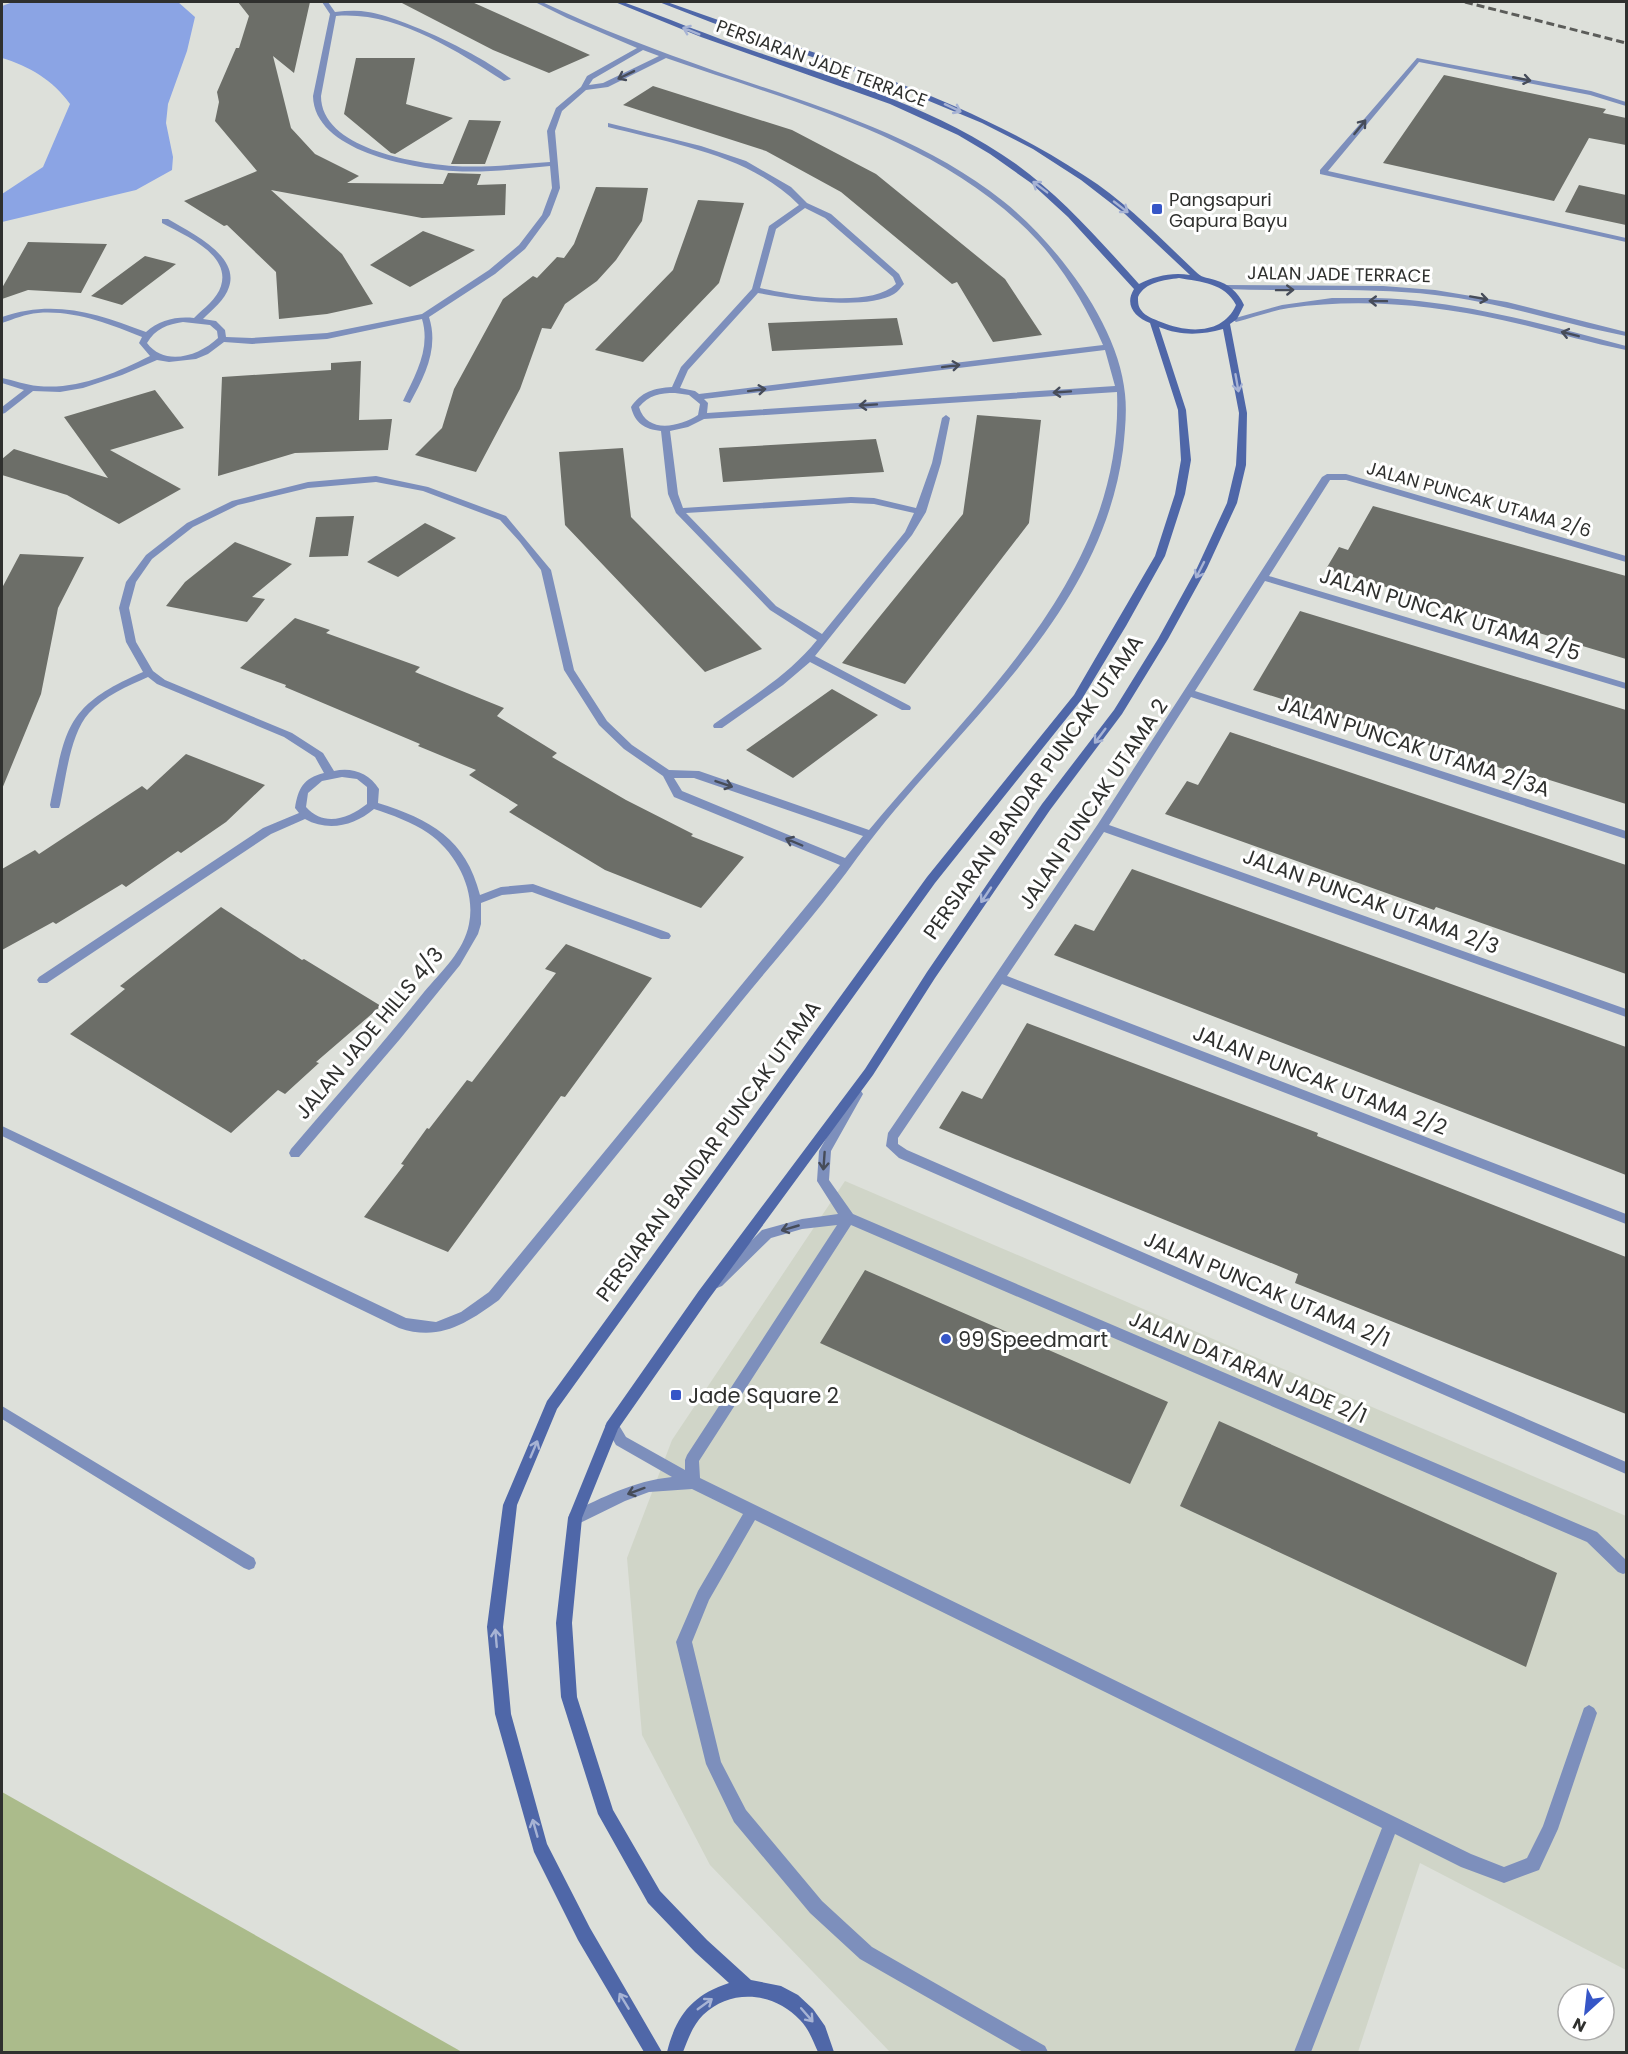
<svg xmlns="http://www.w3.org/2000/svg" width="1628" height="2054" font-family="Poppins,sans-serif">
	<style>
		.built { fill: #d0d5c8 }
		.green { fill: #abbb8b }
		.water { fill: #8ba4e4 }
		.building { fill: #6c6e68 }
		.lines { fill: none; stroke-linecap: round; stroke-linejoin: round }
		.street { fill: #7d8fbc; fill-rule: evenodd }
		.secondary { fill: #4f67a8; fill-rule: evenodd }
		.rail { stroke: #5b5c59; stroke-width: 3; stroke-dasharray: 8 4; stroke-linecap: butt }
		.oneway { stroke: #a7b3d4 }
		.oneway2 { stroke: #464c59 }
		.poi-dot { fill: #3656c7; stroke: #fff; stroke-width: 2 }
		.labels { text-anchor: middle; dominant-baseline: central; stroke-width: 6; stroke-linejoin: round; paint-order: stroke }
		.far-street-label { font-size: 18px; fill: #2f302e; stroke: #fff }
		.far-poi-label { font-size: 18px; fill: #2f302e; stroke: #fff; text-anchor: start }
		.street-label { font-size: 21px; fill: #2f302e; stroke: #fff }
		.poi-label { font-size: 21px; fill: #2f302e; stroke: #fff; text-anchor: start }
	</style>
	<rect width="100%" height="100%" fill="#dde0da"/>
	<path class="built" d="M845 1181 1626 1516V1970L1420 1863 1358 2052H890L710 1865 642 1735 627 1558 672 1440Z"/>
	<path class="green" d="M2 1792 462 2052H2Z"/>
	<path class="water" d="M13 2H178L195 17 187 51 168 104 166 123 173 157 172 170 136 190 2 222V194L43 167 70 104C53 80 29 66 2 58V6Z"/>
	<path class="building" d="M238 2H310L294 73 273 56 291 128 315 154 359 176 347 183 443 184 448 173 481 174 477 185 506 184 505 215 422 218 271 190 342 254 373 304 327 314 279 319 276 272 227 225 224 226 184 201 257 171 215 121 219 102 217 92 236 48H239L249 16Z
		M400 2H472L590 55 549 73 493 50Z
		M356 58H415L406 104 453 118 395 154 391 153 344 114Z
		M1444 75 1606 109 1603 113 1626 118V145L1589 138 1554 201 1383 163Z
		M653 86 792 130 876 174 1005 279 1042 335 993 342 957 282 952 284 841 192 766 151 623 105Z
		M469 120 501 121 485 164H451Z
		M1579 185 1626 195V225L1565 212Z
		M596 187 648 188 642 221 616 260 597 281 565 304 551 329 542 328 520 389 476 472 415 455 442 428 454 389 503 299 533 276 537 278 557 257 564 258 574 244Z
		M698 200 744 203 719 283 643 362 595 350 673 270Z
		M423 231 475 250 410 287 370 265Z
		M28 242 107 244 81 293 28 290 2 299V288Z
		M145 256 176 264 122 305 91 296Z
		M897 318 903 345 772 351 768 323Z
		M361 361 359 420 392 419 388 450 295 453 218 476 222 377 331 370V363Z
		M155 390 184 428 110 450 181 489 119 524 67 495 2 475V459L14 449 108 478 64 417Z
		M977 415 1041 420 1029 523 905 684 842 663 963 514Z
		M876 439 884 472 723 482 719 448Z
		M623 448 631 517 762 649 705 672 565 525 559 452Z
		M1373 506 1626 576V659L1326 569 1339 547 1348 550Z
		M354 516 348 556 309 557 316 517Z
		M425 523 456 538 398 577 367 562Z
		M235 542 292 564 252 597 265 599 247 622 166 606 185 582Z
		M20 554 84 557 58 608 41 694 2 789V588Z
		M1300 611 1626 710V804L1511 768 1510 771 1253 690Z
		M295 618 330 630 326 633 420 667 415 672 504 708 497 716 557 753 552 757 626 800 693 834 691 836 744 857 701 908 605 870 509 812 518 805 469 775 476 770 418 746 420 744 285 687 286 685 240 668Z
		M832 689 878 715 793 778 746 750Z
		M1230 732 1626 865V974L1436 907 1434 910 1165 814 1187 781 1198 785Z
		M186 754 265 785 226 822 181 853 178 851 126 887 122 884 56 924 53 922 2 950V869L35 850 39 854 142 786 147 790Z
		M1132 869 1626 1047V1175L1054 955 1075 924 1094 931Z
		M221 907 302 960 304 959 381 1006 316 1062 319 1063 285 1094 278 1090 231 1133 70 1034 125 989 120 986Z
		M566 944 652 978 565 1097 561 1096 448 1252 364 1217 404 1165 401 1164 427 1128 429 1129 467 1080 472 1082 556 973 545 969Z
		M1027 1023 1318 1133 1317 1136 1626 1257V1414L1295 1283 1298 1274 939 1128 962 1091 982 1099Z
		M865 1270 1168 1402 1130 1484 820 1343Z
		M1219 1421 1557 1573 1526 1667 1180 1506Z"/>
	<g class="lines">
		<path class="street" d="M322 2H328L335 12C346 11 357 10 368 12 402 17 484 56 511 79L504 81C455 50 396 11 336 16L321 96C321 148 413 163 453 166 485 168 518 164 550 162L547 131 556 108 581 87 587 76 637 48 567 18 535 2H542C599 29 656 50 715 71 814 105 920 135 1003 201 1056 243 1119 325 1125 394 1127 412 1125 431 1123 450 1100 621 953 727 857 858 822 907 779 955 740 1003 660 1102 579 1201 499 1300 467 1323 440 1342 399 1328L2 1136V1126L406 1318 436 1322 461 1312 489 1292 840 865 674 797 663 776 624 749 599 725 564 670 541 570 520 542 500 520 423 491 376 482 308 488 238 505 193 527 152 559 136 582 129 608 136 642 153 671 165 680 292 733 323 753 334 771C352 767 369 773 379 789L378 803C430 819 466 839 480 895L501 887 533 884 669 933 671 936 669 939H661L532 892 502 895 481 903V924L478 934 460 965 400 1039 299 1157H291L289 1153 291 1149C335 1097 381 1046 424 992 441 972 464 951 469 924 476 890 456 852 428 833 412 822 392 815 374 809 354 826 328 832 305 819L271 834 47 983H39L37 980 39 977 263 828 299 813 295 808C298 789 303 778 324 773L315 757 284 737 157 684 148 677C128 686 104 696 89 713 70 734 66 778 60 805L59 808H51L50 805C66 727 65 706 143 672L126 642 119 608 126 582 146 555 187 523 232 501 308 482 376 476 428 487 506 516 551 570 574 670 607 721 632 745 669 770 699 771 869 830C976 701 1124 575 1117 392L704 419 688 427 670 431 678 494 683 508 851 497 874 498 916 508 932 463 942 418 946 415 950 418 941 463 926 512 912 535 815 656 910 706 911 708 910 710H902L810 662 783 685 722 728H714L713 726 714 724C750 698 789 675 817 640L770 610 676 513 668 494 661 431C644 429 635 423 631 407 641 392 654 388 672 387L681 367 752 289 769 226 799 205C750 155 674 144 608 127V123L701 146 746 161 791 187 807 203 831 214 899 274 904 284C901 287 898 292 894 294 866 311 790 299 758 293L688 370 680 388 695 391 699 394 1103 345C1087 308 1065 271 1038 241 942 138 794 103 666 58L608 87 586 90 562 111 555 131 560 188 550 215 525 249 495 274 429 317C439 348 425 376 410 403L403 401C415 375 431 349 422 319L327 339 252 344 224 342 208 354 196 359 169 362 157 360 122 375 83 388 60 392 33 391 5 413 2 414V407L24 390 2 383V378C14 380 25 385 38 386 77 390 116 373 150 356L139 343 142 337C109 324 74 310 38 313 25 314 14 319 2 323V317C54 299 96 313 146 332 159 320 177 316 194 318 204 308 217 299 221 286 231 254 184 235 162 223V219H168C189 232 240 255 229 287 225 300 212 310 203 319L216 321 225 330 226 337 252 338 327 333 422 314 489 270 519 245 542 215 552 188 550 166C518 169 486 173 453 171 411 168 314 151 313 96L330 14ZM643 50 659 56 603 83 589 85 593 79ZM805 208 825 218 893 277 896 284C869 309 794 295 760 288L776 229ZM183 322 210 325 217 331 218 338C199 356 165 367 147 343 155 329 168 324 183 322ZM1105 350 1115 386 707 413 708 403 704 399ZM675 393 689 395 700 404 698 415C679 427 647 434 639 407 649 395 660 393 675 393ZM851 503 874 504 914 513 905 532 822 634 776 606 686 513ZM342 777 357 779 367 787V804C348 819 324 827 306 807L308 793 322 781ZM674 778H694L863 836 845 858 682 791Z
			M1417 58 1591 91 1626 102V106L1590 95 1419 62 1328 171 1626 238V242L1320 174V170Z
			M1223 285 1383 286 1435 290 1507 302 1626 332V336C1562 324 1501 302 1435 295 1366 287 1296 292 1226 289H1223Z
			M1332 298C1361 298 1390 297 1419 301 1490 309 1558 328 1626 346V350C1585 342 1544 329 1502 320 1432 305 1361 298 1289 308 1271 311 1254 317 1236 322L1232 319 1282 305Z
			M1346 474 1626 556V562L1346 480H1330L1269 576 1626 683V689L1265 581 1195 691 1626 831V839L1191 697 1109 825 1626 1009V1017L1104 832 1007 976 1626 1214V1224L1002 984 898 1138V1144L907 1150 1626 1462V1474L899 1158 886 1146 888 1133 1098 824 1322 477 1327 474Z
			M857 1089 861 1091 863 1094 831 1151 829 1180 853 1214 1597 1532 1626 1560V1573L1623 1574 1618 1572 1587 1542 851 1225 699 1461 700 1478 1471 1854 1504 1867 1527 1858 1543 1826 1584 1708 1589 1705 1594 1708 1597 1713 1558 1829 1539 1870 1504 1883 1461 1867 1395 1834 1311 2052H1294L1382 1828 755 1520 709 1600 692 1642 721 1762 746 1810 822 1901 872 1947 1045 2046 1048 2052H1023L860 1959 810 1913 734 1822 706 1764 676 1642 698 1591 743 1514 692 1489 649 1492 625 1501 580 1523 575 1525 570 1523 568 1518 570 1513C604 1497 633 1481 672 1477L616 1445 605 1426 607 1422 612 1420 617 1422 626 1437 685 1470V1460L687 1455 837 1225 802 1229 771 1238 722 1286 717 1288 712 1286 710 1282 762 1230 802 1219 838 1214 817 1181 819 1151 853 1091Z
			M2 1406 254 1558 256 1563 254 1568 249 1570 244 1568 2 1419Z"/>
		<path class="secondary" d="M615 2H623C667 18 710 36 754 51 844 81 938 108 1016 164 1063 198 1101 242 1139 284 1155 276 1172 272 1190 275L1125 214 1081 180 1033 149 982 123 876 79 713 23 659 2H667C809 53 958 92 1085 176 1126 202 1160 238 1195 271 1202 278 1205 277 1215 280 1229 284 1238 292 1244 305L1237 319 1230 324 1247 413 1246 465 1237 503 1207 568 1168 639 1122 714 1050 810 935 978 873 1075 708 1300 618 1429 582 1518 572 1623 577 1697 613 1810 660 1891 707 1940 751 1980 781 1986 798 1995 813 2009 825 2026 834 2052H818C813 2041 809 2029 800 2020 774 1992 731 1988 703 2015 693 2025 688 2039 683 2052H667C676 2016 692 1995 729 1983L695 1952 648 1903 598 1814 561 1697 556 1623 568 1518 607 1422 698 1292 865 1069 927 972 1042 804 1114 710 1158 639 1197 568 1227 503 1236 465 1239 413 1223 329C1201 335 1181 336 1159 327L1186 410 1191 460 1185 494 1165 556 1126 626 1082 699 935 883 557 1409 517 1505 503 1627 511 1714 547 1844 590 1928 662 2052H644L578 1940 534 1852 495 1714 487 1627 503 1505 547 1401 927 877 1074 695 1155 556 1175 494 1181 460 1178 410 1150 323C1135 317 1124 305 1134 289L1068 217 1031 183 990 154 958 135 890 104 701 37ZM1179 278C1201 282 1225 283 1236 305 1223 335 1187 333 1161 322 1154 319 1146 317 1141 310 1138 306 1138 302 1138 297 1145 282 1164 280 1179 278Z"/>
		<path class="rail" d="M1465 2 1626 43"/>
	</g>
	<defs><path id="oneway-shaft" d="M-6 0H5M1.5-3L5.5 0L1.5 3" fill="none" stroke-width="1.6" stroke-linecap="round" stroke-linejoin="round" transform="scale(1.5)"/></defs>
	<g class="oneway">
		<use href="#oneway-shaft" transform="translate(691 31) rotate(-158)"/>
		<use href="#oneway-shaft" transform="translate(953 108) rotate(25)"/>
		<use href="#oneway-shaft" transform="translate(1040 187) rotate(-143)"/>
		<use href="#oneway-shaft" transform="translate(1121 207) rotate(38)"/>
		<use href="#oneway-shaft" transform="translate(1237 383) rotate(80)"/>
		<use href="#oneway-shaft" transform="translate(1200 570) rotate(117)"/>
		<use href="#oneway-shaft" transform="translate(1100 736) rotate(127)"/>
		<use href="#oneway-shaft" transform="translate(986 895) rotate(124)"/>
		<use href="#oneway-shaft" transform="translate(534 1449) rotate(-67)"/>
		<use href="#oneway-shaft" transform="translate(496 1638) rotate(-95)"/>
		<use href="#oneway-shaft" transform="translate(535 1828) rotate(-106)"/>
		<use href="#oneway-shaft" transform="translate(624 2001) rotate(-121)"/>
		<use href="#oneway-shaft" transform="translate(705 2004) rotate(-36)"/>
		<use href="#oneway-shaft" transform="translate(807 2015) rotate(49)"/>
	</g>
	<g class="oneway2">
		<use href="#oneway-shaft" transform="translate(626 75) rotate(154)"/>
		<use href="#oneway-shaft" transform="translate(1522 79) rotate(11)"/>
		<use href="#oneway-shaft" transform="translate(1360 127) rotate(-51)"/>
		<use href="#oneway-shaft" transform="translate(1285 290) rotate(-1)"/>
		<use href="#oneway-shaft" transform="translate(1479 298) rotate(10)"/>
		<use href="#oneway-shaft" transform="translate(1378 301) rotate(-179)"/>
		<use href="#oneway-shaft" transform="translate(1570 334) rotate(-166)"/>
		<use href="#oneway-shaft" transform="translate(951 366) rotate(-7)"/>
		<use href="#oneway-shaft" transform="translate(757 390) rotate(-7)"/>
		<use href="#oneway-shaft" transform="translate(1062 392) rotate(176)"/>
		<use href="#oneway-shaft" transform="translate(868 405) rotate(176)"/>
		<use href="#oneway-shaft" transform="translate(724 784) rotate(19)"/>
		<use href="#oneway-shaft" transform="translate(794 842) rotate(-157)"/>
		<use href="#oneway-shaft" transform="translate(824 1161) rotate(94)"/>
		<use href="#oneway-shaft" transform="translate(790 1228) rotate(164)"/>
		<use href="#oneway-shaft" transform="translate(636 1491) rotate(160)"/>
	</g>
	<g class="poi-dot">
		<rect x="1151" y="203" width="12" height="12" rx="3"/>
		<circle cx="946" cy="1339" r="6"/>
		<rect x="670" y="1389" width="12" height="12" rx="3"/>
	</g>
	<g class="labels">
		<g class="far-street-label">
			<text transform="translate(822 63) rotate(20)">PERSIARAN JADE TERRACE</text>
			<text transform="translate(1339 274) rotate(1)">JALAN JADE TERRACE</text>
			<text transform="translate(1479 499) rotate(16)">JALAN PUNCAK UTAMA 2/6</text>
		</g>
		<g class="far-poi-label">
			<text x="1169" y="199">Pangsapuri<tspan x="1169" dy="21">Gapura Bayu</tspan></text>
		</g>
		<g class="street-label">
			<text transform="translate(1450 614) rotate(17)">JALAN PUNCAK UTAMA 2/5</text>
			<text transform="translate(1414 746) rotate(18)">JALAN PUNCAK UTAMA 2/3A</text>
			<text transform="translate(1033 787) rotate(-55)">PERSIARAN BANDAR PUNCAK UTAMA</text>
			<text transform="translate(1093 804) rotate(-56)">JALAN PUNCAK UTAMA 2</text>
			<text transform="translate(1371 901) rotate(20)">JALAN PUNCAK UTAMA 2/3</text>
			<text transform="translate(369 1033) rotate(-50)">JALAN JADE HILLS 4/3</text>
			<text transform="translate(1320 1080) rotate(21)">JALAN PUNCAK UTAMA 2/2</text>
			<text transform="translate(708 1151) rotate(-54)">PERSIARAN BANDAR PUNCAK UTAMA</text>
			<text transform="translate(1267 1289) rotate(23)">JALAN PUNCAK UTAMA 2/1</text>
			<text transform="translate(1248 1367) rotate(23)">JALAN DATARAN JADE 2/1</text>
		</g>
		<g class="poi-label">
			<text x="958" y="1339">99 Speedmart</text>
			<text x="688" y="1395">Jade Square 2</text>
		</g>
	</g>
	<rect width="1628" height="2054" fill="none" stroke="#2f302e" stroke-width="6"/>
	<g transform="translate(1586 2012) rotate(207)"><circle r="28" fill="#ffffff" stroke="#acacab" stroke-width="1.5"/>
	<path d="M0-4.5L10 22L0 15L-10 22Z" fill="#3656c7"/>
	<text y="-9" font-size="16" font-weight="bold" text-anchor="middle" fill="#2f302e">N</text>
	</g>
</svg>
